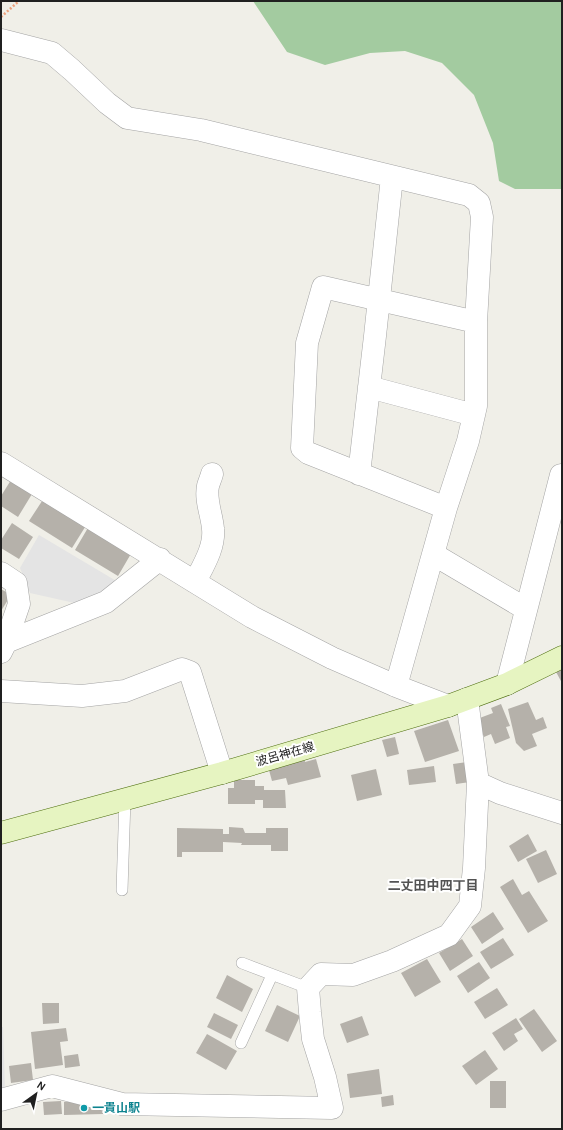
<svg xmlns="http://www.w3.org/2000/svg" width="563" height="1130" font-family="Karla,'Noto Sans JP',sans-serif">
	<style>
		.forest { fill: #a3cba0 }
		.parking { fill: #e4e4e4 }
		.building { fill: #b5b1aa }
		.lines { fill: none; stroke-linecap: round; stroke-linejoin: round }
		.lane-casing { stroke: #a4a4a4; stroke-width: 12 }
		.street-casing { stroke: #a4a4a4; stroke-width: 23 }
		.secondary-casing { stroke: #4f6f10; stroke-width: 23 }
		.path { stroke: #eda07b; stroke-width: 2.5; stroke-dasharray: 2 2; stroke-linecap: butt }
		.lane { stroke: #fff; stroke-width: 11 }
		.street { stroke: #fff; stroke-width: 22 }
		.secondary { stroke: #e6f4c1; stroke-width: 22 }
		.culture-dot { fill: #0f9aa8; stroke: #fff; stroke-width: 1.5 }
		.labels { text-anchor: middle; dominant-baseline: central; stroke-width: 4; stroke-linejoin: round; paint-order: stroke }
		.street-label { font-size: 12px; fill: #202020; stroke: #fff }
		.culture-label { font-size: 12px; font-weight: bold; fill: #0d838f; stroke: #fff; text-anchor: start }
		.neighbourhood-label { font-size: 13px; font-weight: bold; fill: #535353; stroke: #fff }
	</style>
	<rect width="100%" height="100%" fill="#f0efe8"/>
	<path class="forest" d="M253 1H562V189H515L499 181 493 143 474 95 442 63 405 51 370 53 325 65 287 52Z"/>
	<path class="parking" d="M39 535 118 582 79 604 30 593 20 568Z
		M1 1027H3L5 1089 1 1090Z"/>
	<path class="building" d="M11 480 32 494 18 517 1 506V496Z
		M44 498 87 524 72 548 29 521Z
		M12 523 33 537 19 559 1 548V540Z
		M89 526 132 552 118 576 75 550Z
		M1 589 11 595 1 611Z
		M562 666V683L555 670Z
		M528 702 536 720 543 717 547 728 532 734 537 746 524 751 516 743 508 709Z
		M501 704 510 726 506 727 510 738 495 744 491 734 484 737 477 719 493 713 491 708Z
		M448 720 459 751 425 762 414 731Z
		M395 737 399 754 387 757 382 740Z
		M304 757 305 762 316 759 321 777 288 785 286 778 272 781 267 763Z
		M467 762 470 782 456 784 453 764Z
		M434 766 436 782 409 785 407 770Z
		M376 769 382 795 357 801 351 775Z
		M234 780H255V786H264V790H285L286 808H263V800H255V804H228V788H234Z
		M229 827 243 828 245 833H266V828H288V851H271V845H241L242 843 223 842V852H182V857H177V828L223 829V834H229Z
		M528 834 537 851 518 862 509 846Z
		M546 850 557 874 538 883 526 859Z
		M513 879 522 895 529 891 548 921 528 933 500 887Z
		M493 912 504 929 482 944 471 927Z
		M503 938 514 955 491 969 480 952Z
		M462 939 473 956 450 971 439 953Z
		M427 959 441 982 415 997 401 973Z
		M479 962 490 978 468 993 457 976Z
		M227 975 253 989 242 1012 216 998Z
		M497 988 508 1005 485 1019 474 1002Z
		M42 1003H59V1023L43 1024Z
		M277 1005 300 1016 288 1042 265 1031Z
		M534 1009 557 1041 542 1052 519 1019Z
		M214 1013 238 1025 231 1039 207 1027Z
		M362 1016 369 1035 347 1043 340 1024Z
		M516 1018 523 1029 514 1034 518 1041 504 1051 492 1033Z
		M66 1028 68 1041 60 1042 63 1065 35 1069 31 1032Z
		M207 1034 237 1051 226 1070 196 1053Z
		M485 1050 498 1069 476 1085 462 1066Z
		M78 1054 80 1066 65 1068 64 1056Z
		M31 1063 33 1080 11 1083 9 1066Z
		M379 1069 382 1094 350 1098 347 1074Z
		M490 1081H506V1108H490Z
		M393 1095 394 1105 382 1107 381 1097Z
		M61 1101 62 1114 44 1115 43 1102Z
		M103 1101V1114L64 1115V1102Z"/>
	<g class="lines">
		<g class="lane-casing">
			<path id="lane" d="M122 890 125 799
				M242 963 308 988
				M241 1043 272 975"/>
		</g>
		<g class="street-casing">
			<path id="street" d="M1 40 52 53 72 70 107 103 127 118 201 130 469 195 479 203 482 217 476 322V406L468 441 446 508 396 686
				M369 387 474 415
				M1 463 252 617 332 658 396 686 448 706
				M359 474 375 336 392 177
				M446 508 308 453 302 448 307 343 323 287 476 322
				M433 554 526 609
				M1 573 16 583 19 604 6 642
				M195 582C203 566 215 547 213 529 212 515 205 500 208 486 209 482 211 478 212 474
				M1 652 6 642 106 602 160 559
				M507 684 561 475
				M1 691 82 696 125 691 182 669 190 672 222 773
				M478 783 500 793 562 813
				M1 1100 52 1086 122 1104 332 1108 325 1077 313 1039 310 1012 308 988 321 974 353 975 392 961 449 935 470 906 474 868 478 783 467 699"/>
		</g>
		<g class="secondary-casing">
			<path id="secondary" d="M1 833 222 773 448 706 507 684 562 657"/>
		</g>
		<path class="path" d="M1 17 19 1"/>
		<use href="#lane" class="lane"/>
		<use href="#street" class="street"/>
		<use href="#secondary" class="secondary"/>
	</g>
	<circle class="culture-dot" cx="84" cy="1108" r="4"/>
	<g class="labels">
		<g class="street-label">
			<text transform="translate(285 754) rotate(-16)">波呂神在線</text>
		</g>
		<g class="culture-label">
			<text x="92" y="1108">一貴山駅</text>
		</g>
		<g class="neighbourhood-label">
			<text x="433" y="885">二丈田中四丁目</text>
		</g>
	</g>
	<rect width="563" height="1130" fill="none" stroke="#202020" stroke-width="4"/>
	<g transform="translate(36 1094) rotate(33)" stroke="#ffffff" stroke-width="3" paint-order="stroke">
	<path d="M0-3L7 15L0 10L-7 15Z" fill="#202020"/>
	<text y="-6" font-size="11" font-weight="bold" text-anchor="middle" fill="#202020">N</text>
	</g>
</svg>
